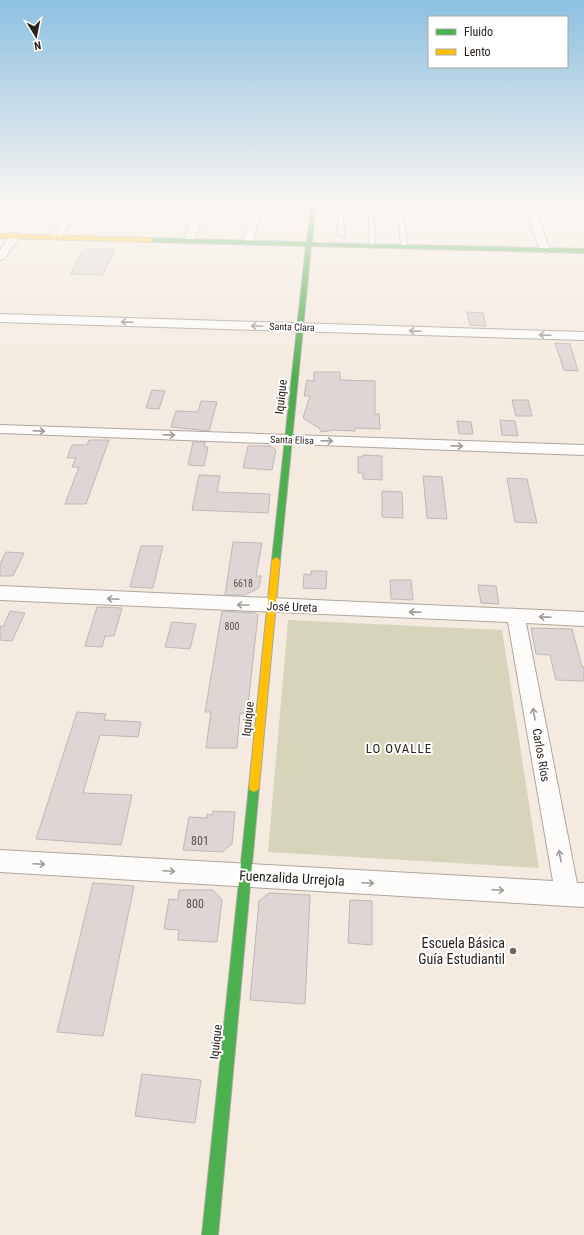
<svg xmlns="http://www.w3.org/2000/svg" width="584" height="1235" font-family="'Roboto Condensed',sans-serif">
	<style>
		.green { fill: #d6d5b9 }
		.building { fill: #ded6d5; stroke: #bfb7b6 }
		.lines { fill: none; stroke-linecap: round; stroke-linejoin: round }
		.lane-casing { stroke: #aea69e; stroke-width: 2 }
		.street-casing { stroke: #aea69e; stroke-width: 2 }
		.fast-casing { stroke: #aea69e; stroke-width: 2 }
		.slow-casing { stroke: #aea69e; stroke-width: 2 }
		.lane { fill: #fdfcfa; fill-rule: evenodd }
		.street { fill: #fdfcfa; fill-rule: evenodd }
		.fast { fill: #4caf50; fill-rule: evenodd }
		.slow { fill: #ffc107; fill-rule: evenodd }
		.oneway { stroke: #9e9a96 }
		.poi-dot { fill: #706860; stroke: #fff; stroke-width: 1.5 }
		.labels { text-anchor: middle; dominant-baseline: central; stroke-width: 4; stroke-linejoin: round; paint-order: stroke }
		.far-street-label { font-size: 10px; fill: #29221b; stroke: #fff }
		.number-label { font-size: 10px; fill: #58514c }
		.street-label { font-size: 12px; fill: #29221b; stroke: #fff }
		.near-number-label { font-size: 12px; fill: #58514c }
		.neighbourhood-label { font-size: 13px; letter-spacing: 1px; fill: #29221b; stroke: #fff }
		.near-street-label { font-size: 14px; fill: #29221b; stroke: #fff }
		.near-poi-label { font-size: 14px; fill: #29221b; stroke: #fff; text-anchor: end }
	</style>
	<rect width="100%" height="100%" fill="#f4eadf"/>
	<path class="green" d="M288 620 502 630 539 868 268 852Z"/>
	<path class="building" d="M84 249H115L103 275 70 274Z
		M467 312 483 313 486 326 470 325Z
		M555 343 570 344 578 371 564 370Z
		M314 372H340V380L375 381V414H379L380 429 355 428V431L334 430 321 432 319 428 303 418 310 396H304L307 380 314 381Z
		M152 390 165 391 159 409 146 408Z
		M512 400H528L532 416H516Z
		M201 401 217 402 209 431 171 427 176 411 198 412Z
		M500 420 515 421 518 436 502 435Z
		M457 421 471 422 473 434H459Z
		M89 440H109L86 504H65L79 467H72L76 458H67L72 445H87Z
		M193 442H205L204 447H208L204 466 188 465Z
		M248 446H271L276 450 272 470 243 468Z
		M363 455 382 456V480L363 479V473H358V457H363Z
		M199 475 220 476 217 492 270 494 268 513 192 510Z
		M423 476 442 477 447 519 427 518Z
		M507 478 527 479 537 523 515 522Z
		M382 491 402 492 403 518 382 517Z
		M233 542 262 543 256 576H261L259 588 245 595H225Z
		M141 546H163L153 588 130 587Z
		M6 552 24 553 13 576H0V564Z
		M311 571H327L326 589 303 588 304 574 311 575Z
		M390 580H411L413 600 391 599Z
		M478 585 496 586 499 604 481 603Z
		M97 607 122 608 114 636H105L102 647 85 646Z
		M10 611 25 613 12 641 0 640V626L3 627Z
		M222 611 255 613 258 615 247 714 240 713 237 748H206L211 712H205Z
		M172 622 196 624 190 649 165 647Z
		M531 628 572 629 582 667H584V681L556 680 550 655 536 654Z
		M77 712 106 714 104 720 141 722 138 737 100 735 83 793 132 795 121 845 36 839Z
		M213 811 235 812 232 844 222 852 183 850 189 817 207 818V814L212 815Z
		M93 883 134 886 103 1036 57 1032Z
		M179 890H213L222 900 217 942 178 940 179 930 164 929 169 899 178 900Z
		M269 893 310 895 305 1004 250 1000 259 901Z
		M350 900 372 901V945L348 943Z
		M142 1074 201 1080 195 1123 135 1116Z"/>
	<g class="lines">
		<g class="lane-casing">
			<path id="lane" d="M398 206H402L407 246 404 248 401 246Z
				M339 212H373L375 246 370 245 369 214H343L344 235 341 237 338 235Z"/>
		</g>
		<g class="street-casing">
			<path id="street" d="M70 206H80L60 239H52L51 237Z
				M196 206H206L194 241 189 244 184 241Z
				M252 206H262L253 242 248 245 243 242Z
				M524 206H534L550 250 549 252 545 253 540 250Z
				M15 233 20 236 4 259 0 260V250L11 234Z
				M0 314 584 332V340L0 322Z
				M0 425 584 445V455L0 433Z
				M0 586 584 612V626L526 623 577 883H584V907L0 872V850L553 881 508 622 0 600Z"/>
		</g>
		<g class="fast-casing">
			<path id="fast" d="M311 206H315L312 243 584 249V253L311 246 280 560 276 563 272 560 306 246 150 242 147 240 150 238 307 242Z
				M254 782 258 784 259 787 218 1235H202L249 787 250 784Z"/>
		</g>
		<g class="slow-casing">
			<path id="slow" d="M0 234 150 238 153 240 150 242 0 238Z
				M276 557 280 560 259 787 258 790 254 792 250 790 249 787 272 560Z"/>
		</g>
		<use href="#lane" class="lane"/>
		<use href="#street" class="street"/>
		<use href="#fast" class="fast"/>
		<use href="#slow" class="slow"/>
	</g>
	<defs><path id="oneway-shaft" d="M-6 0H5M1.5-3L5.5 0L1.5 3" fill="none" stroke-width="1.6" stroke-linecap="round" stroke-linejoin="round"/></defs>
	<g class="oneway">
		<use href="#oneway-shaft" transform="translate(127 322) rotate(-178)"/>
		<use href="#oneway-shaft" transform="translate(257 326) rotate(-178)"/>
		<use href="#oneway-shaft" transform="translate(415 331) rotate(-178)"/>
		<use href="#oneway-shaft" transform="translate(545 335) rotate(-178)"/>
		<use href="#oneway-shaft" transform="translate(39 431) rotate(2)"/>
		<use href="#oneway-shaft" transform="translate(169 435) rotate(2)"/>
		<use href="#oneway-shaft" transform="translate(327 441) rotate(2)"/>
		<use href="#oneway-shaft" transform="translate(457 446) rotate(2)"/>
		<use href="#oneway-shaft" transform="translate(113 599) rotate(-177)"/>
		<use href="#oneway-shaft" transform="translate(243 605) rotate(-177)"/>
		<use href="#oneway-shaft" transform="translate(415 612) rotate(-178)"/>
		<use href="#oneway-shaft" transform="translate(545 617) rotate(-178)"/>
		<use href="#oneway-shaft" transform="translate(534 714) rotate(-100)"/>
		<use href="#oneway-shaft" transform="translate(560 856) rotate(-100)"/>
		<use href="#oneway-shaft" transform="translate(39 864) rotate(3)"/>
		<use href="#oneway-shaft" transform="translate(169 871) rotate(3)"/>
		<use href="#oneway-shaft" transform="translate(368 883) rotate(3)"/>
		<use href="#oneway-shaft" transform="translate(498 890) rotate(3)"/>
	</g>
	<linearGradient id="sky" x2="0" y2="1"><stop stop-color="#8dc0e1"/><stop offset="0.54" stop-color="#faf6f1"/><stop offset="1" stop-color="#faf6f1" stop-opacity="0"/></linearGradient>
	<rect width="584" height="379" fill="url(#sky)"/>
	<circle class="poi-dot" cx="513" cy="951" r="4"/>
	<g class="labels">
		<g class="far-street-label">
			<text transform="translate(292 327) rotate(2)">Santa Clara</text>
			<text transform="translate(292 440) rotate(2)">Santa Elisa</text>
		</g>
		<g class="number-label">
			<text x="243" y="583">6618</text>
			<text x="232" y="626">800</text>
		</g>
		<g class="street-label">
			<text transform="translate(281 397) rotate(-84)">Iquique</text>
			<text transform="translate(292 607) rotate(2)">José Ureta</text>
			<text transform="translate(248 719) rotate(-84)">Iquique</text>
			<text transform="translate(541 755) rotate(80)">Carlos Ríos</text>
			<text transform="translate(216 1042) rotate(-84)">Iquique</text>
		</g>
		<g class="near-number-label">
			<text x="200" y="841">801</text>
			<text x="195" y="904">800</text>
		</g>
		<g class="neighbourhood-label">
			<text x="399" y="748">LO OVALLE</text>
		</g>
		<g class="near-street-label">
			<text transform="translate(292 878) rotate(3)">Fuenzalida Urrejola</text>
		</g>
		<g class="near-poi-label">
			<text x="505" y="943">Escuela Básica<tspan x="505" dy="16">Guía Estudiantil</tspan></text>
		</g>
	</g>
	<rect x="428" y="16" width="140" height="52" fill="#ffffff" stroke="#a9a7a4"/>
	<rect x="436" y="29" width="20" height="6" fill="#4caf50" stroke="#a9a7a4"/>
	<text x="464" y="36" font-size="12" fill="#29221b">Fluido</text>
	<rect x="436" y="49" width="20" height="6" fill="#ffc107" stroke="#a9a7a4"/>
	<text x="464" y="56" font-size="12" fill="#29221b">Lento</text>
	<g transform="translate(36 36) rotate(170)" stroke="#ffffff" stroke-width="3" paint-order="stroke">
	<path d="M0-3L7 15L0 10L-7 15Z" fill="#29221b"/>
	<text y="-6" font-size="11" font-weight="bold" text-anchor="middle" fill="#29221b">N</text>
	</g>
</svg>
